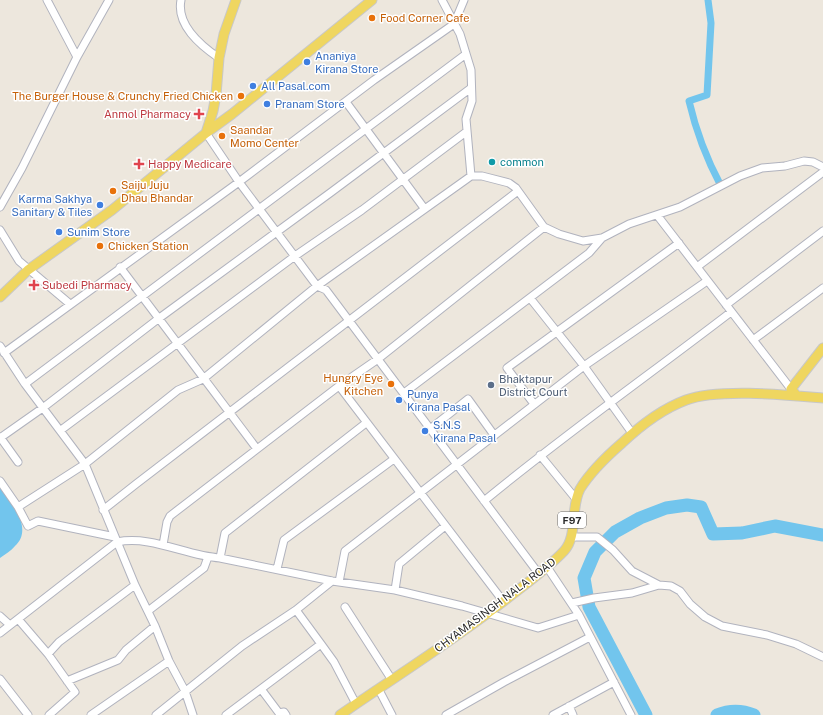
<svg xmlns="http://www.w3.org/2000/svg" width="823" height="715" font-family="'Public Sans',sans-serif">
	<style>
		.water { fill: #72c5ed }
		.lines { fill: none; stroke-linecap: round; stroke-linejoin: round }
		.canal { stroke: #72c5ed; stroke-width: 7 }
		.river { stroke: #72c5ed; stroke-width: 13 }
		.minor-casing { stroke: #b1b3be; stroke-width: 9 }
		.major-casing { stroke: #c8c8c8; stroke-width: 11 }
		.minor { stroke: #fff; stroke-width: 7 }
		.major { stroke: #efd660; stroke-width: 9 }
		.food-dot { fill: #e8710a; stroke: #fff; stroke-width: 1.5 }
		.shop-dot { fill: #3f7fe0; stroke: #fff; stroke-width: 1.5 }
		.health-dot { fill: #e0444e; stroke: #fff; stroke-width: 1.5 }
		.culture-dot { fill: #0f9aa8; stroke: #fff; stroke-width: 1.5 }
		.service-dot { fill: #5c6f8a; stroke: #fff; stroke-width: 1.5 }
		.labels { text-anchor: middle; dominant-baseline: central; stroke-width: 3; stroke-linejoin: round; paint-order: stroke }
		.shield { fill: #fff; stroke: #6b6b6b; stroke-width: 1 }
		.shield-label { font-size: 10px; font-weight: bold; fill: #2b2b2b }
		.food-label { font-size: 11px; fill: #c56008; stroke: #fff; text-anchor: start }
		.shop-label { font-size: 11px; fill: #366cbe; stroke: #fff; text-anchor: start }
		.health-label { font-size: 11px; fill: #be3a42; stroke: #fff; text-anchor: start }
		.culture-label { font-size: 11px; fill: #0d838f; stroke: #fff; text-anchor: start }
		.service-label { font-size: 11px; fill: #4e5e75; stroke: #fff; text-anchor: start }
		.street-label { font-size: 11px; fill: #2b2b2b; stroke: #fff }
	</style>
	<rect width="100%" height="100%" fill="#ede7dd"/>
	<path class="water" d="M0 485C11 501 34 529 15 546 11 551 5 554 0 558Z"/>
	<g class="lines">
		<path class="canal" d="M708 0 711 23 707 95 689 101C696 131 706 158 721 186"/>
		<path class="river" d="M646 715 589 607 584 578 595 552 615 532 640 518 666 508 687 505 701 507 713 534 742 533 775 526 823 535
			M717 715C729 710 742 710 754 715"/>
		<g class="minor-casing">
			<path id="minor" d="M47 0 77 57
				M181 0C176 25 200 45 219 58
				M442 0 460 34 471 70 472 101 466 119 471 176
				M346 102 424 208
				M206 133 239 182 317 286 326 290 539 574
				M0 207 22 168 77 57 109 0
				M657 215 791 389
				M0 230 19 261 70 304
				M120 267 257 449
				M697 267 823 172
				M530 298 584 366 632 433
				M726 305 823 231
				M753 340 823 288
				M0 346 25 384 85 464 135 585 155 626 169 661 185 691 193 715
				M4 353 239 182 374 80 454 24 464 0
				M25 384 466 54
				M339 386 503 601
				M404 393 589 253 602 238
				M534 404 507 368 679 243
				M430 429 468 399 494 435
				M61 430 295 256 362 210 466 132
				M0 437 18 462
				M0 438 44 407 158 319 330 193 471 88
				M540 455 576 499
				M0 481 18 507 28 526 38 521 115 537
				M484 501C564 435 649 375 731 312
				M18 507 85 464 178 390 203 379 317 286 471 176H482L509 183 516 188 544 227 559 234 583 241 602 238 629 224 680 207 740 176 762 168 785 166 804 161 813 162 823 167
				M103 510 136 484 518 191
				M571 537H597L613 550 632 571 659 585 671 586 680 591 690 604 705 617 722 626 767 635 796 644 823 657
				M163 545 167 522 170 516 339 386 378 359 544 227
				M220 558 225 533 366 423
				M547 567 579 615
				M277 569 284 540 394 459
				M339 582 345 551 584 366 707 281
				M395 590 399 564 445 526
				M572 603 594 598 632 593 659 585
				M345 607 392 680
				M148 611 204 568 208 557
				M0 616 10 625
				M18 619 48 654 75 692 49 715
				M0 633 117 542C152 535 186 556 220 558L332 581 395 590 462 606 538 628 579 615 631 715
				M321 644 334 662 356 704
				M48 654 59 642 135 585
				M0 679 28 715
				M67 681 118 660 126 650 155 626
				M261 689 279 713 284 712 286 715
				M379 690 392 715
				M569 706 573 715
				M91 715 169 661
				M156 715 242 646 296 610 332 581
				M226 715 321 644 296 610
				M446 715 504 682 590 637
				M553 715 614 682"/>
		</g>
		<g class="major-casing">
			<path id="major" d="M206 133 232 114 372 0
				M0 297 28 270 112 210 206 133 213 111 216 95 219 58 224 34 236 0
				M796 395 791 389 823 348
				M340 715C395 677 451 642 504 601 524 585 546 570 564 551 578 536 570 508 580 489 591 471 607 456 622 443 641 425 662 409 686 400 718 388 788 395 823 398"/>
		</g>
		<use href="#minor" class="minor"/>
		<use href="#major" class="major"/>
	</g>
	<g class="food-dot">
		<circle cx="372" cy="18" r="4"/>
		<circle cx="241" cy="96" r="4"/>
		<circle cx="222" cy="136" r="4"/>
		<circle cx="113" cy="191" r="4"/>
		<circle cx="100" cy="246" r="4"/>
		<circle cx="391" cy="384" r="4"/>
	</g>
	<g class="shop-dot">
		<circle cx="307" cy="62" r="4"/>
		<circle cx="253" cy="86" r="4"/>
		<circle cx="267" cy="104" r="4"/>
		<circle cx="100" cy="205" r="4"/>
		<circle cx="59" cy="232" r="4"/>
		<circle cx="399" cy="400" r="4"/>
		<circle cx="425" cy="431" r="4"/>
	</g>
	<g class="health-dot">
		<path d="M197 108h4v4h4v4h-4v4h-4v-4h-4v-4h4z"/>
		<path d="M137 158h4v4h4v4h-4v4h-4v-4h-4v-4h4z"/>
		<path d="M32 279h4v4h4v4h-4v4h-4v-4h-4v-4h4z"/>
	</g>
	<circle class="culture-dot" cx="492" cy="162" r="4"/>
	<circle class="service-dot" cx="491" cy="385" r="4"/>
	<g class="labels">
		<rect class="shield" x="558" y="512" width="28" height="16" rx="3"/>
		<g class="shield-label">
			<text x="572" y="520">F97</text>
		</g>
		<g class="food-label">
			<text x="380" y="18">Food Corner Cafe</text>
			<text x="233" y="96" text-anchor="end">The Burger House &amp; Crunchy Fried Chicken</text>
			<text x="230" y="130">Saandar<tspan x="230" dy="13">Momo Center</tspan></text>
			<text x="121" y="185">Saiju Juju<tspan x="121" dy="13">Dhau Bhandar</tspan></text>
			<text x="108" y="246">Chicken Station</text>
			<text x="383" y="378" text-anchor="end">Hungry Eye<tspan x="383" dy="13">Kitchen</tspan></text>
		</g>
		<g class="shop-label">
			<text x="315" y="56">Ananiya<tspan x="315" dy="13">Kirana Store</tspan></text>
			<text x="261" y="86">All Pasal.com</text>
			<text x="275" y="104">Pranam Store</text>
			<text x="92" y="199" text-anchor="end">Karma Sakhya<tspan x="92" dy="13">Sanitary &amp; Tiles</tspan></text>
			<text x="67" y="232">Sunim Store</text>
			<text x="407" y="394">Punya<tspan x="407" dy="13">Kirana Pasal</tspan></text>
			<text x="433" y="425">S.N.S<tspan x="433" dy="13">Kirana Pasal</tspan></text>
		</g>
		<g class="health-label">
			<text x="191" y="114" text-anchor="end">Anmol Pharmacy</text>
			<text x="148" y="164">Happy Medicare</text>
			<text x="42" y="285">Subedi Pharmacy</text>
		</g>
		<g class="culture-label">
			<text x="500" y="162">common</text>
		</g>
		<g class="service-label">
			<text x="499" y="379">Bhaktapur<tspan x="499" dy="13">District Court</tspan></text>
		</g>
		<g class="street-label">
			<text transform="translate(495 605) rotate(-37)">CHYAMASINGH NALA ROAD</text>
		</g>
	</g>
</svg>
